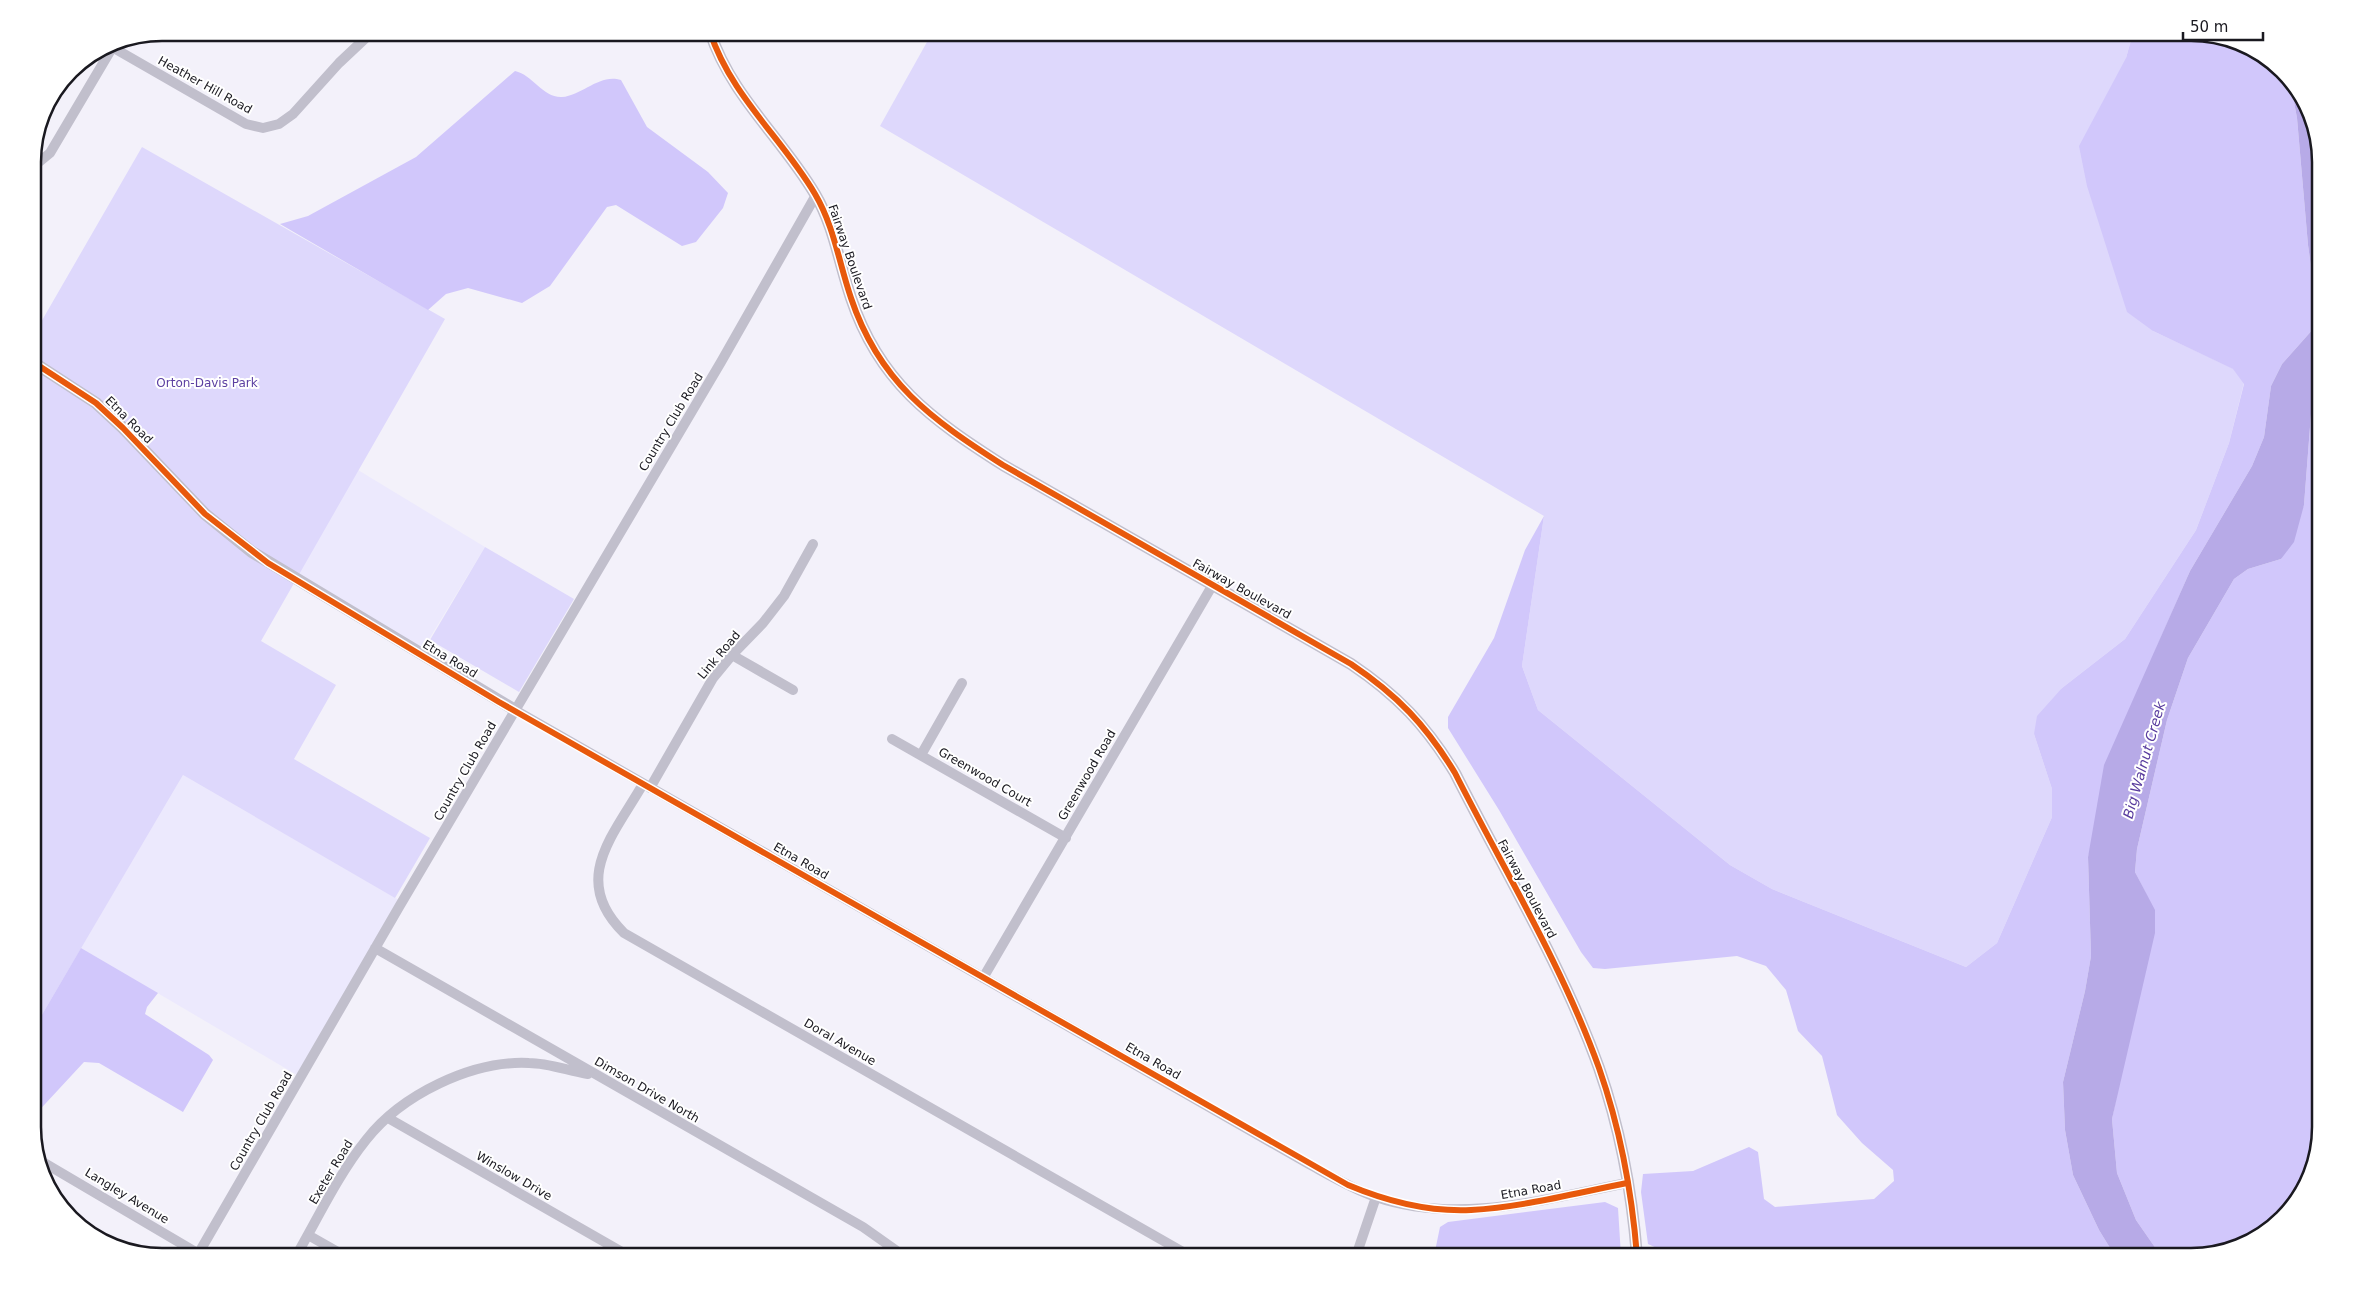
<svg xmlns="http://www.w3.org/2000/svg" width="2353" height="1289" font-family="'DejaVu Sans',sans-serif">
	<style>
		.built { fill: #ece9fd }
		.green { fill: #ded8fc }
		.forest { fill: #d1c7fb }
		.water { fill: #b7aae7 }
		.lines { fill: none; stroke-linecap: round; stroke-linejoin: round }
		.minor { stroke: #c1bfcc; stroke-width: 10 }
		.tertiary { stroke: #c1bfcc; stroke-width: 12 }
		.cycleway-casing { stroke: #fff; stroke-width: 9 }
		.cycleway { stroke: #e8590c; stroke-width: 6 }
		.labels { text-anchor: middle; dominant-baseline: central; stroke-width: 4; stroke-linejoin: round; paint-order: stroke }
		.street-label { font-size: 12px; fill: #1a1920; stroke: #fff }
		.park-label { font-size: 12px; fill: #5b3fa1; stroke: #fff }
		.water-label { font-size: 14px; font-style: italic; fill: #593c9e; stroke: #fff }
		.rim { fill: none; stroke: #1a1920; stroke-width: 2.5 }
	</style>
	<rect width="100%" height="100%" fill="#f3f1fa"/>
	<path class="built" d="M358 470 485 547 420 654 295 580Z
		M183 775 404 903 302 1078 81 948Z"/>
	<path class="green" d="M932 33H2133L2126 58 2153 331 2234 369 2244 383 2229 443 2196 530 2125 639 2062 688 2034 734 2052 789V817L1997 943 1966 967 1772 889 1730 865 1538 710 1522 666 1544 516 880 126Z
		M142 147 445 319 261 641 336 685 294 759 430 838 395 898 183 775 33 1030V336Z
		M485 547 574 599 519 692 430 640Z"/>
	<path class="forest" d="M2133 33H2191L2256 50 2291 85 2297 118 2308 245 2318 317 2314 328 2282 364 2271 386 2264 437 2252 466 2190 571 2155 651 2088 857 2091 956 2085 991 2063 1082 2065 1130 2073 1175 2099 1230 2115 1256H1674L1648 1244 1641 1192 1643 1174 1693 1171 1749 1147 1758 1152 1764 1199 1775 1207 1874 1199 1894 1181 1893 1170 1862 1143 1837 1115 1822 1056 1798 1031 1786 990 1766 966 1737 956 1605 969 1593 968 1581 952 1499 810 1448 728V717L1494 638 1525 550 1544 516 1522 666 1538 710 1730 865 1772 889 1966 967 1997 943 2052 817V789L2034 734 2037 716 2062 688 2125 639 2196 530 2229 443 2244 384 2233 369 2153 331 2127 312 2087 186 2079 146 2126 58Z
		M515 71C533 75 543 98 562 97 583 95 600 73 621 80L647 127 708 172 728 193 723 208 696 242 682 246 616 205 607 207 550 286 522 303 468 288 446 294 428 310 280 224 308 216 416 157Z
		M2320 380V1127L2303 1192 2256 1239 2191 1256H2161L2136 1220 2117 1173 2112 1119 2154 910 2135 872 2137 849 2167 720 2188 658 2234 579 2248 569 2281 559 2304 505 2311 414Z
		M81 948 158 993 147 1007 145 1014 209 1055 213 1060 183 1112 99 1063 84 1062 33 1117V1030Z
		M1605 1202 1618 1208 1621 1256H1434L1440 1227 1448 1222Z"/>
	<path class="water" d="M2291 85 2303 97 2320 154V380L2311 414 2304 505 2294 542 2281 559 2248 569 2234 579 2188 658 2167 720 2137 849 2135 872 2155 910V933L2112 1119 2117 1173 2136 1220 2161 1256H2115L2099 1230 2073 1175 2065 1130 2063 1082 2085 991 2091 956 2088 857 2104 765 2190 571 2252 466 2264 437 2271 386 2282 364 2314 328 2318 317 2308 245 2297 118Z"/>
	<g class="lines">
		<path class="minor" d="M112 47 246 124 263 128 279 124 293 114 339 63 372 32
			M33 167 50 153 115 43
			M732 655 793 690
			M515 710 1307 1163C1329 1175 1352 1189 1376 1197 1458 1225 1545 1199 1627 1183
			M892 739 1066 838
			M921 755 962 683
			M643 784C613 836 570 880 624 933L1190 1256
			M650 788 713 678 732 655 763 623 784 596 813 544
			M375 948 863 1227 904 1256
			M983 978 1212 586
			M388 1118 629 1256
			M41 1161 199 1254
			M308 1235 345 1256
			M197 1256 399 907 721 362 816 195
			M296 1256C318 1218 338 1175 366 1140 401 1095 472 1060 529 1063 548 1063 569 1071 588 1074
			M1356 1256 1376 1197"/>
		<path class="tertiary" d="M710 32C731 96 782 138 815 194 834 226 839 263 851 298 879 382 931 419 1003 465L1351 664C1397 695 1426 725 1455 773 1504 870 1562 965 1599 1068 1620 1128 1632 1193 1637 1256
			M33 362 96 403 123 428 205 514 252 552 515 710"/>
		<g class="cycleway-casing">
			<path id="cycleway" d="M710 32C731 96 782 138 815 194 834 226 839 263 851 298 879 382 931 419 1003 465L1351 664C1397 695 1426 725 1455 773 1504 870 1562 965 1599 1068 1620 1128 1632 1193 1637 1256
				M33 362 96 403 123 428 205 514 268 563 499 702 1348 1185C1386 1201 1429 1212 1471 1210 1523 1207 1576 1193 1627 1183"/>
		</g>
		<use href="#cycleway" class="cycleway"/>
	</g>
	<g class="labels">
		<g class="street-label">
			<text transform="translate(205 85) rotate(29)">Heather Hill Road</text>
			<text transform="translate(850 257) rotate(71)">Fairway Boulevard</text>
			<text transform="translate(129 420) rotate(45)">Etna Road</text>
			<text transform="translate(671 422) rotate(-59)">Country Club Road</text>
			<text transform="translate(1242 589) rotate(29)">Fairway Boulevard</text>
			<text transform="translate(719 655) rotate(-50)">Link Road</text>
			<text transform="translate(450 659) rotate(31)">Etna Road</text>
			<text transform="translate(465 771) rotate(-60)">Country Club Road</text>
			<text transform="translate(1087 775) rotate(-60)">Greenwood Road</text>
			<text transform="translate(985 777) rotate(30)">Greenwood Court</text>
			<text transform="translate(801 861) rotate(30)">Etna Road</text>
			<text transform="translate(1527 889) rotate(62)">Fairway Boulevard</text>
			<text transform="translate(840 1042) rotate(30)">Doral Avenue</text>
			<text transform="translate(1153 1061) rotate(30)">Etna Road</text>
			<text transform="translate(647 1090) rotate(30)">Dimson Drive North</text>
			<text transform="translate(261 1121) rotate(-60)">Country Club Road</text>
			<text transform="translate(331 1172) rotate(-59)">Exeter Road</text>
			<text transform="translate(514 1176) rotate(30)">Winslow Drive</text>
			<text transform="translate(1531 1190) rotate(-10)">Etna Road</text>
			<text transform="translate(127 1196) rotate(31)">Langley Avenue</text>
		</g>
		<g class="park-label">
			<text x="207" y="383">Orton-Davis Park</text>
		</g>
		<g class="water-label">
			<text transform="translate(2144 760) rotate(-74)">Big Walnut Creek</text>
		</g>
	</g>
	<path d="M0 0H2353V1289H0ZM162 41H2191A121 121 0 0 1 2312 162V1127A121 121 0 0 1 2191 1248H162A121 121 0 0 1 41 1127V162A121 121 0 0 1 162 41Z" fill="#fff" fill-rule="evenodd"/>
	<path class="rim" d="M162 41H2191A121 121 0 0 1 2312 162V1127A121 121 0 0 1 2191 1248H162A121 121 0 0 1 41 1127V162A121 121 0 0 1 162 41Z"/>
	<path d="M2183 32v8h80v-8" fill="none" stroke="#1a1920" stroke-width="2.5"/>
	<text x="2190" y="32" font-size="15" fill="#1a1920" stroke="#ffffff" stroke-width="4" paint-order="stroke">50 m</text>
</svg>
